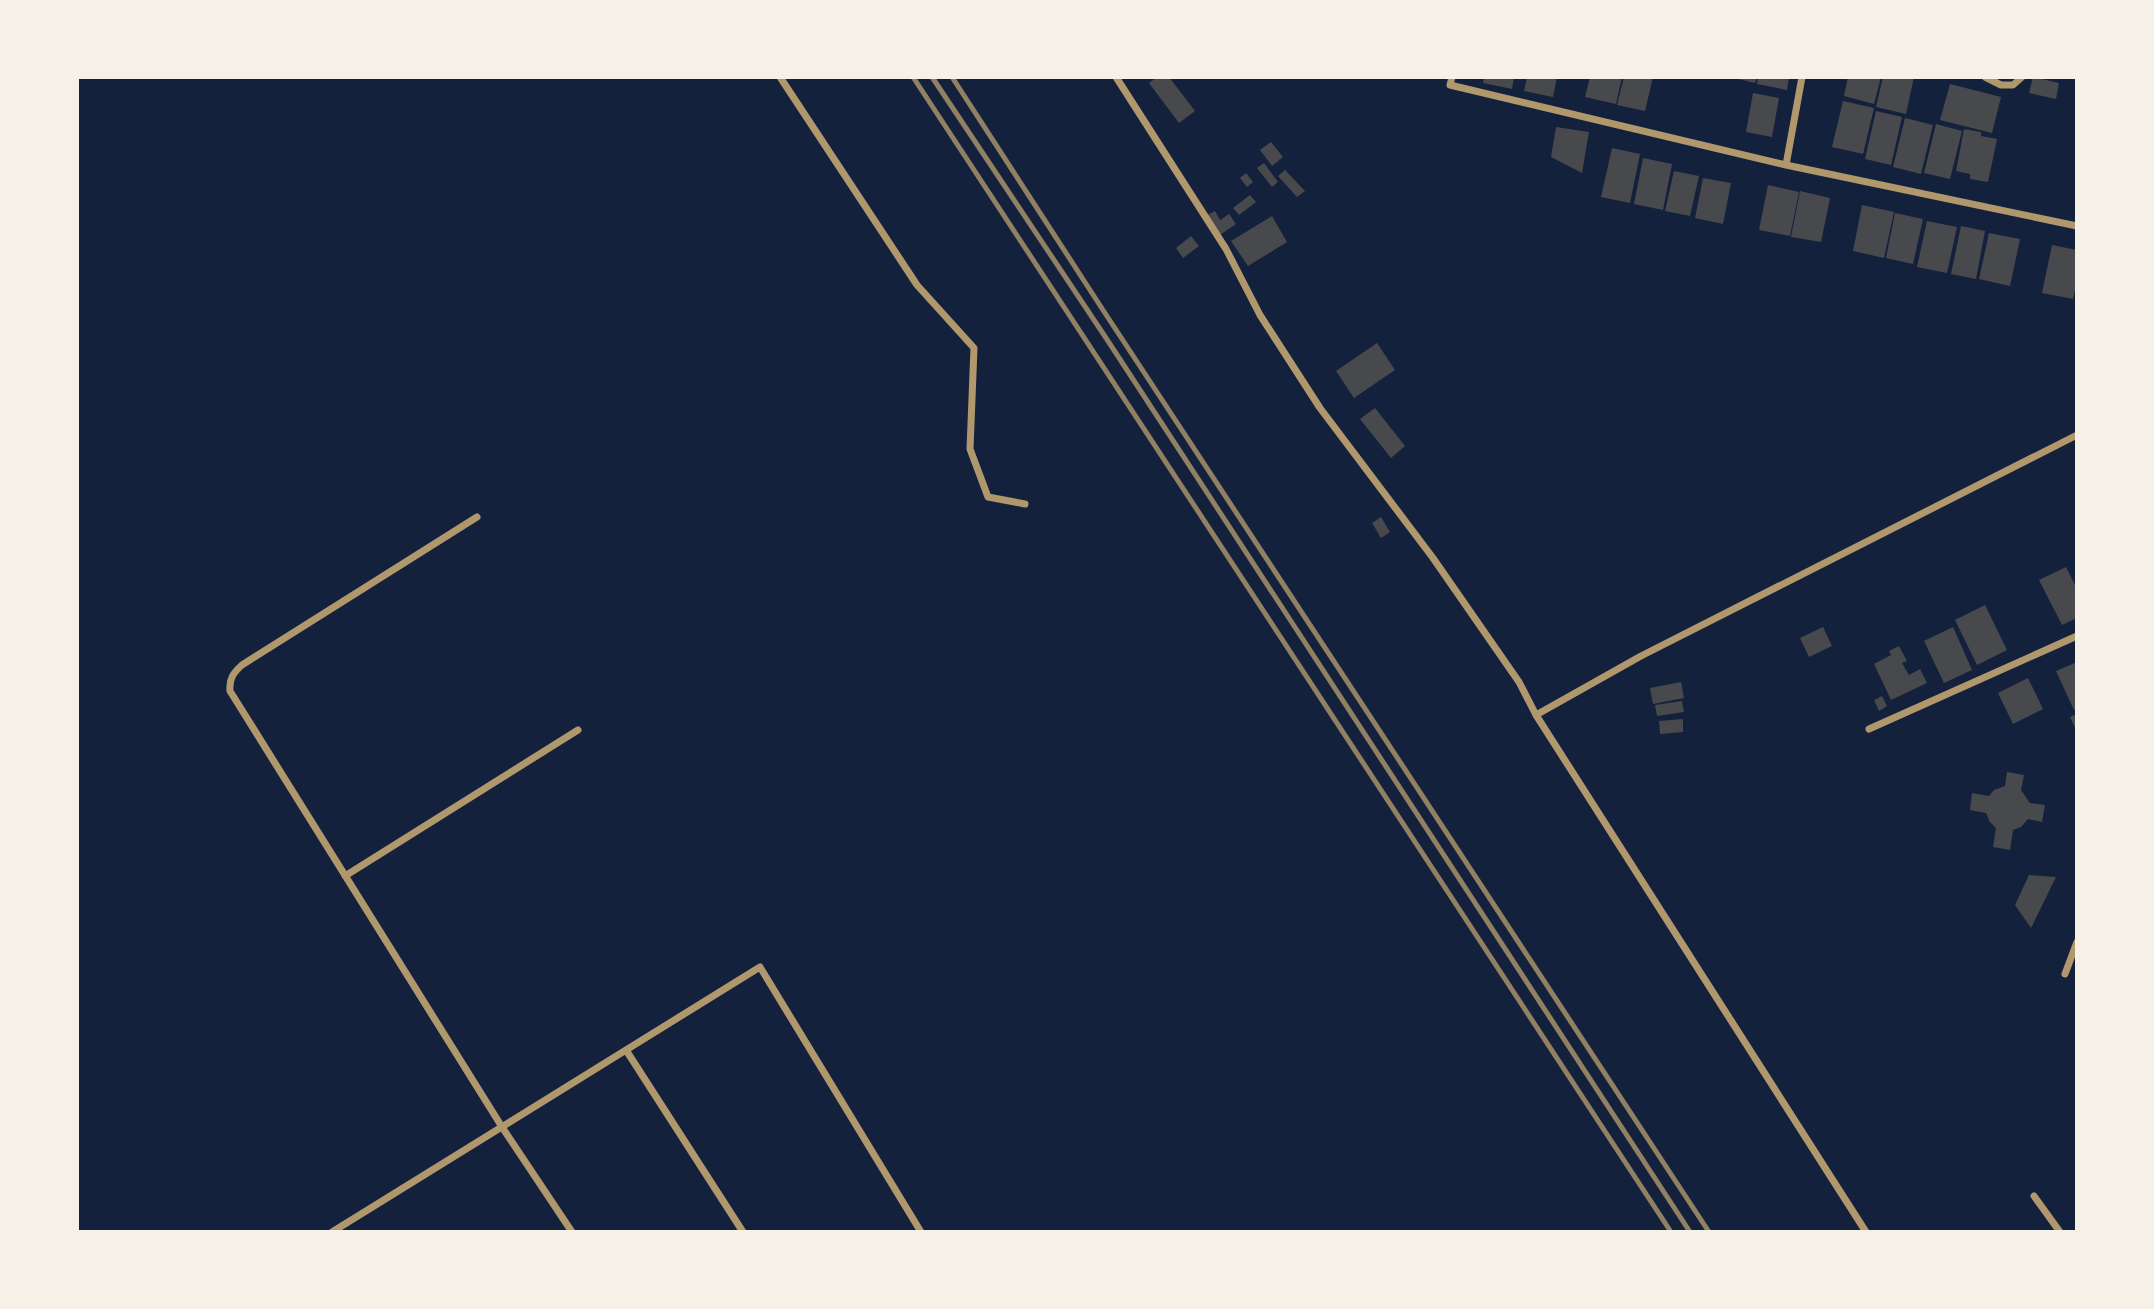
<svg xmlns="http://www.w3.org/2000/svg" width="2154" height="1309" font-family="'DejaVu Sans',sans-serif">
	<style>
		.building { fill: #48494c }
		.lines { fill: none; stroke-linecap: round; stroke-linejoin: round }
		.minor { stroke: #b1986c; stroke-width: 7 }
		.rail { stroke: #918062; stroke-width: 5 }
	</style>
	<rect width="100%" height="100%" fill="#14213d"/>
	<path class="building" d="M1157 77H1169L1195 111 1179 123 1149 83Z
		M1484 77H1514L1512 89 1483 83Z
		M1527 77H1557L1553 97 1524 91Z
		M1590 77H1622L1616 104 1585 97Z
		M1624 77H1653L1645 111 1617 105Z
		M1730 77H1757L1755 83Z
		M1758 77H1789L1787 90 1757 84Z
		M1848 77H1881L1874 104 1844 96Z
		M1883 77H1914L1906 114 1876 107Z
		M2033 77 2059 83 2056 99 2029 93Z
		M1950 84 2001 97 1992 133 1940 120Z
		M1753 93 1779 98 1772 137 1746 132Z
		M1843 101 1874 108 1863 154 1832 147Z
		M1876 111 1902 117 1891 165 1865 159Z
		M1905 118 1933 125 1921 174 1893 167Z
		M1936 124 1962 131 1950 179 1924 173Z
		M1556 127 1589 132 1582 173 1551 157Z
		M1964 129 1981 132V136L1997 139 1988 182 1970 179V174L1956 171Z
		M1271 142 1283 157 1272 166 1260 150Z
		M1612 148 1640 154 1630 203 1601 197Z
		M1643 158 1672 164 1663 210 1634 204Z
		M1264 163 1278 182 1272 187 1257 168Z
		M1285 170 1305 191 1297 197 1278 176Z
		M1674 171 1699 176 1690 216 1665 211Z
		M1246 173 1253 182 1247 187 1240 178Z
		M1703 178 1731 183 1723 224 1695 218Z
		M1768 185 1799 192 1790 236 1759 230Z
		M1800 191 1830 198 1821 242 1791 237Z
		M1250 195 1256 202 1239 215 1233 208Z
		M1862 205 1894 212 1884 258 1853 251Z
		M1215 211 1220 220 1229 214 1236 224 1220 235 1207 215Z
		M1895 213 1923 219 1913 264 1886 258Z
		M1272 216 1287 242 1248 266 1231 241Z
		M1927 221 1957 227 1947 273 1917 267Z
		M1961 226 1985 231 1976 279 1951 274Z
		M1989 233 2020 239 2010 286 1979 279Z
		M1191 236 1199 246 1183 258 1176 248Z
		M2052 245 2077 250V281L2073 299 2042 293Z
		M1377 343 1395 370 1354 398 1336 371Z
		M1375 408 1405 446 1391 458 1360 419Z
		M1381 517 1390 532 1381 538 1372 523Z
		M2066 567 2077 589V618L2062 625 2039 580Z
		M1985 605 2007 650 1977 665 1955 620Z
		M1823 627 1832 646 1809 657 1800 638Z
		M1953 627 1972 670 1944 683 1924 641Z
		M1899 646 1907 661 1902 663 1909 675 1920 669 1927 683 1891 700 1874 664 1891 655 1889 651Z
		M2077 662V709L2074 710 2056 671Z
		M2028 678 2043 709 2013 724 1998 693Z
		M1681 682 1684 698 1653 704 1650 688Z
		M1882 696 1887 706 1879 711 1874 700Z
		M1682 701 1684 712 1657 716 1655 705Z
		M2077 714V732L2070 717Z
		M1683 719V732L1660 734 1659 721Z
		M2007 772 2024 775 2021 790 2030 803 2045 805 2042 822 2028 819 2021 827 2013 830 2010 850 1993 847 1996 828 1990 822 1986 813 1970 810 1972 793 1989 796 1994 790 2005 786Z
		M2029 875 2056 877 2031 928 2015 905Z"/>
	<g class="lines">
		<path class="minor" d="M780 77 917 285 974 348 970 449 988 497 1025 504
			M1116 77 1226 249 1260 315 1320 408 1433 558 1519 682 1536 715 1866 1232
			M1452 77 1450 85 1786 165 2077 226
			M1985 77 2001 85H2013L2022 77
			M1786 165 1802 77
			M477 517 242 665C233 673 229 679 230 691L502 1127 572 1232
			M1536 715 1641 656 2077 435
			M1869 729 2077 636
			M345 876 578 730
			M2065 974 2077 942
			M626 1050 743 1232
			M2034 1196 2060 1232
			M332 1232 760 967 921 1232"/>
		<path class="rail" d="M913 77 1671 1232
			M932 77 1108 341 1690 1232
			M952 77 1101 307 1709 1232"/>
	</g>
	<rect width="2154" height="1309" fill="none" stroke="#f6f1e7" stroke-width="158"/>
</svg>
